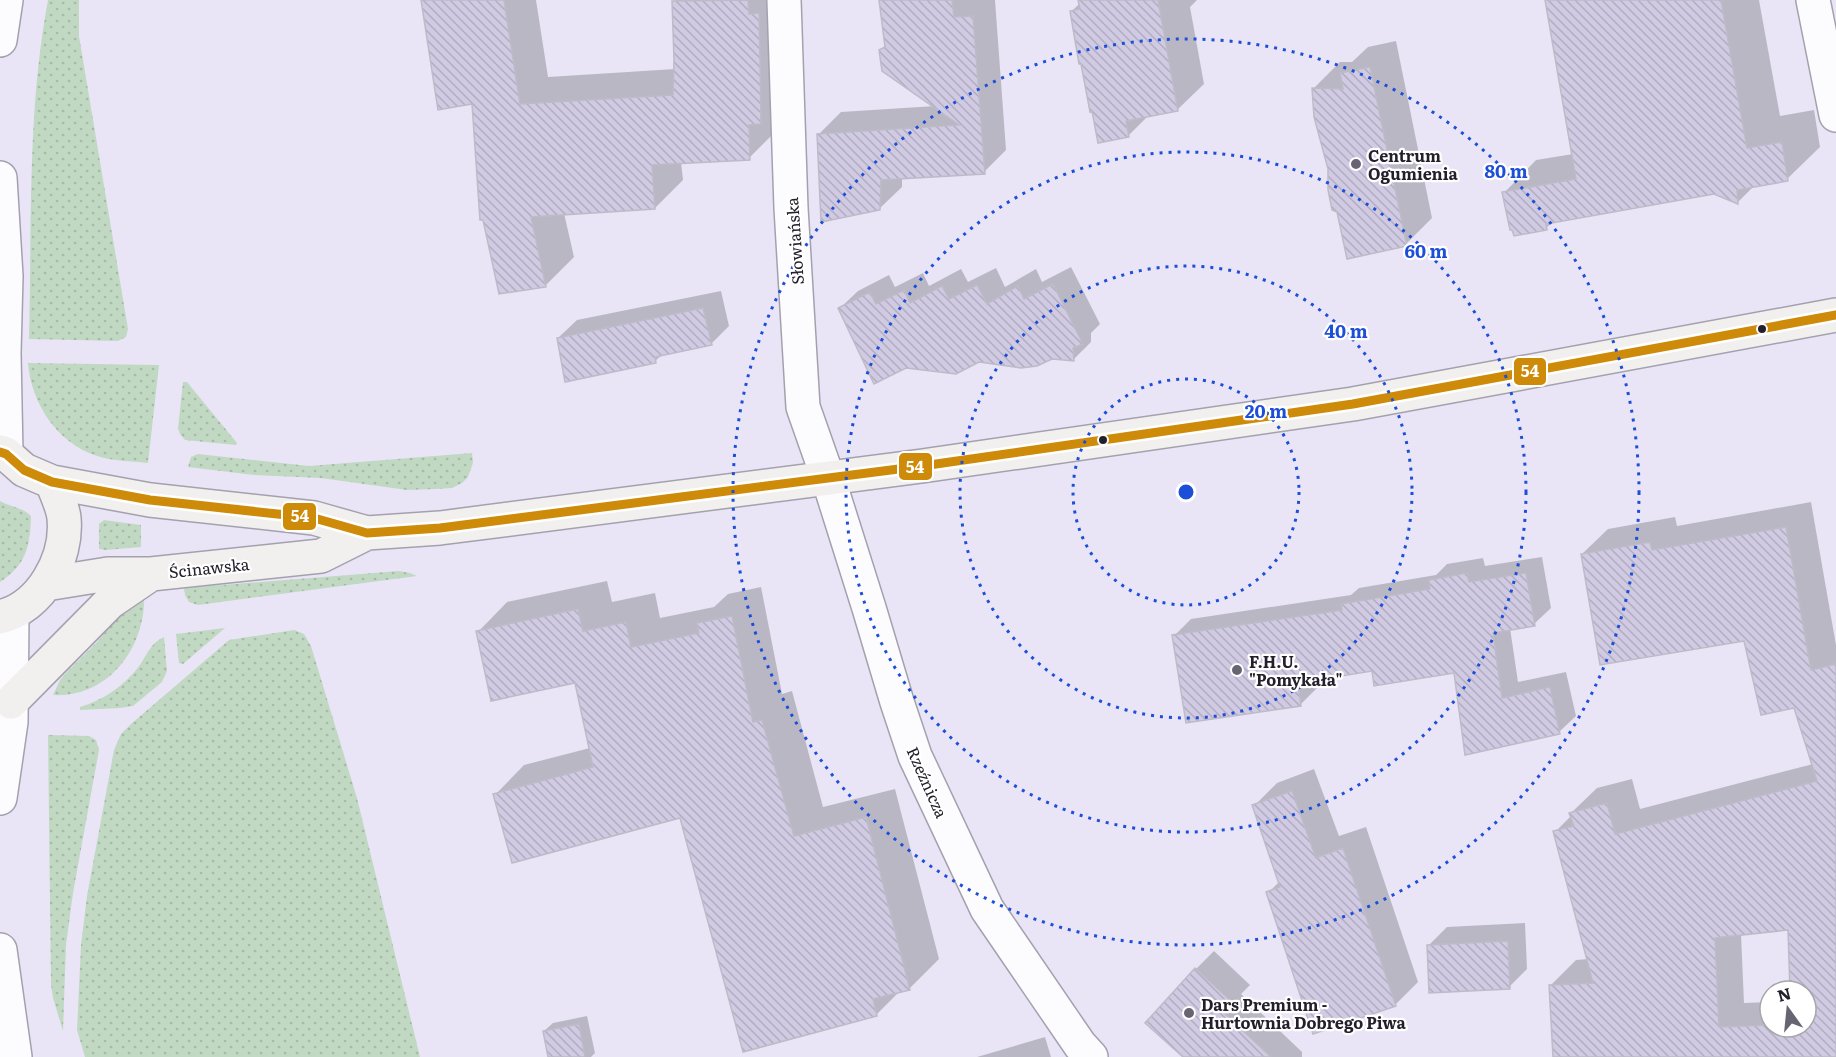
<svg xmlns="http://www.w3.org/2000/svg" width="1836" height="1057" font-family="Literata,serif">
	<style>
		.grass { fill: url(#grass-dots) }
		.shadow { fill: #0003; fill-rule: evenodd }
		.building { fill: url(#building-back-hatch); stroke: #bebbc8; stroke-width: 1.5; fill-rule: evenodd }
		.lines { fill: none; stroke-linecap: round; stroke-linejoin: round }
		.minor-casing { stroke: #a4a1ae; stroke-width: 36 }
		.tertiary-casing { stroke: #a4a1ae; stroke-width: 36 }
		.secondary-casing { stroke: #a4a1ae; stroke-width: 36 }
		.minor { stroke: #fcfbfe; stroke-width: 33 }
		.tertiary { stroke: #fcfbfe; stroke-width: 33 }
		.secondary { stroke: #f2efef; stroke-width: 33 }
		.bus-1-casing { stroke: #fff; stroke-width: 14 }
		.bus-1 { stroke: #cd8b09; stroke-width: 9 }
		.ring { fill: none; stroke: #1d4ed8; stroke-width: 3; stroke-dasharray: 3 6 }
		.poi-dot { fill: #686573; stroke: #fff; stroke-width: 2 }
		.bus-dot { fill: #23202c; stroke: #fff; stroke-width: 2 }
		.labels { text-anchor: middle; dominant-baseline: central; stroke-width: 4.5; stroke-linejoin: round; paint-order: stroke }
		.poi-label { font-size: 16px; font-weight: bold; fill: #23202c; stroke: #fff; text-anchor: start }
		.street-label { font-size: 16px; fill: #23202c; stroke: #fff }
		.centre { fill: #1d4ed8; stroke: #fff; stroke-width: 3 }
		.ring-label { font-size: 18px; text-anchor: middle; font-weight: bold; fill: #1d4ed8; stroke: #fff; stroke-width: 4.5; stroke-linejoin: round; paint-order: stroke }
		.line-badge { stroke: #fff; stroke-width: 2 }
		.badge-label { font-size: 16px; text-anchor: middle; font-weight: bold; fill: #fff }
	</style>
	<defs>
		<pattern id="grass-dots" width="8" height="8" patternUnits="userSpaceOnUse" patternTransform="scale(1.5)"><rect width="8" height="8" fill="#c1d9c3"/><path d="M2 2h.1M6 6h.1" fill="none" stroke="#a6baa8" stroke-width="1.8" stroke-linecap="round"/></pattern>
		<pattern id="building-back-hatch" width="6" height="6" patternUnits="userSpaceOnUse" patternTransform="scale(1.5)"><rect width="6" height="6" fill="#d0cae2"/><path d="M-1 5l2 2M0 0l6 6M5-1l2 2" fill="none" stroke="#b2adc2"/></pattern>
	</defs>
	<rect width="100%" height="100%" fill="#e9e5f7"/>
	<path class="grass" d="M48 0H79V36L128 329 126 337 118 341 29 339C32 226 27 112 48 0Z
		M28 363 159 365 148 463C131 461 113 461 97 456 57 443 31 403 28 363Z
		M183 382H187L237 443 236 445 185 440 180 434 178 428Z
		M472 453 473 463 468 477 462 483 452 488 435 489 407 490 321 478 254 475 188 467 191 457 198 454 309 466Z
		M0 501C10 507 24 508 31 516 30 545 27 565 0 582Z
		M104 520 141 525V547L106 550 99 549V524Z
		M399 571 410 573 417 576 198 605 189 602 185 595 184 588Z
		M144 598C145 649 107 698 53 695L60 680 66 673 99 640 121 612Z
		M225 628 183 664 179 663 176 634Z
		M294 630 304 634 311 646 357 798 420 1057H85L77 1030 81 945 87 896 114 750 121 734 131 724 229 640Z
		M164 637 167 671 162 682 133 706 120 708 80 710V707C104 700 125 685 140 665 147 654 151 643 164 637Z
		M48 735 89 736 96 740 99 750 73 893 66 945 63 1031 53 998 51 985Z"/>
	<path class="shadow" d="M423 0H536L548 77 675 69 674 2 676 0H787L777 130 749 158 681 162 683 180 655 208 564 213 574 257 546 285 473 102Z
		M880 0H995L1006 150 984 172 902 177V187L879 209 819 134 841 112 935 106 880 51 886 45Z
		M1080 0H1197L1190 7 1204 84 1177 110 1149 115 1129 135 1071 12 1080 3Z
		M1546 0H1759L1780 116 1814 110 1820 147 1787 179 1755 185 1738 202 1714 192 1554 221 1546 228 1504 193 1536 160 1573 154Z
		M1396 41 1432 218 1406 244 1330 169 1314 88 1340 62H1352L1368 47Z
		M1071 267 1100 324 1091 333V342L1073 360 1052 358 839 309 858 291 889 275 895 287 923 273 929 286 961 269 968 282 996 268 1005 287 1036 269 1042 282Z
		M721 291 729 326 711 344 663 354 655 361 558 338 577 320Z
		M1811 502 1836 645V1057H1554L1551 985 1576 960 1588 959 1555 832 1572 815 1571 813 1597 788 1632 779 1640 809 1813 764 1795 706 1745 639 1582 554 1608 529 1675 517 1677 526ZM1789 928 1792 991H1806V1027H1770V1002L1744 1003 1741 934Z
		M1542 557 1551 608 1534 624 1510 628 1518 682 1566 672 1576 716 1559 732 1455 671 1373 669 1316 678 1317 688 1301 704 1174 636 1191 619 1351 595 1359 588 1436 575 1447 564 1483 558 1485 566Z
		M607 581 612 602 655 593 660 618 714 607 728 594 761 587 782 694 792 691 823 807 895 789 939 959 910 988 900 991 877 1014 744 1050 681 816 495 795 524 765 590 748 576 681 478 632 507 602Z
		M1314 769 1339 836 1366 827 1418 982 1395 1005 1268 893 1280 881 1254 806 1277 783Z
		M1525 923 1527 969 1509 987 1429 945 1447 927Z
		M1214 951 1250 985 1241 994 1302 1052V1057H1184L1196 969Z
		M587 1016 595 1053 591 1057H549L544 1031 553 1023Z
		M1045 1037 1051 1057H977Z"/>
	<path class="building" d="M421 0H504L520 104 673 95 674 60 672 1 748 0 749 14 759 13 760 58 761 124 749 125 750 160 652 165 655 209 531 217 546 287 499 294 483 220H480L472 104 438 110Z
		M879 0H952L954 17 973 16 985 174 881 180 880 210 821 222 817 134 959 125 882 71 879 50 885 47Z
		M1078 0H1158L1178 111 1126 121 1129 137 1098 143 1092 111 1090 112 1081 64H1079L1070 11 1080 9Z
		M1545 0H1721L1747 148 1782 142 1788 181 1737 190 1738 204 1714 194 1546 224 1547 230 1514 236 1512 230H1510L1502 192 1576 179Z
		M1370 67 1407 246 1347 259 1337 212 1332 210 1328 190V169L1314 117 1312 88 1343 89 1340 73Z
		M1053 284 1083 344 1073 348 1074 361 1052 359 1037 366 1021 368 979 362 956 374 906 368 874 384 838 308 870 292 876 304 904 290 910 303 942 286 949 299 977 285 987 304 1018 286 1024 299Z
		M703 308 712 345 655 357 656 363 565 382 557 338Z
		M1786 527 1811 670 1836 664V1057H1553L1549 985 1593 983 1553 831 1574 826 1569 813 1607 803 1615 834 1817 781 1794 708 1761 715 1744 641 1600 665 1581 554 1650 542 1652 550ZM1788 930 1790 991H1806V1027H1770V1025L1719 1027 1715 938Z
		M1467 573 1469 582 1526 573 1535 626 1493 633 1502 698 1550 687 1560 734 1465 755 1454 673 1374 686 1372 671 1298 683 1301 706 1186 723 1172 635 1342 610 1341 604 1430 589 1429 580Z
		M578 609 583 631 626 622 631 647 699 633 697 623 732 616 753 722 762 720 794 836 866 817 910 990 873 999 877 1016 743 1052 680 818 512 863 493 794 593 767 575 683 491 701 476 631Z
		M1292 791 1316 858 1343 848 1396 1006 1313 1034 1266 892 1280 887 1252 805Z
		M1508 941 1510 989 1429 993 1427 945Z
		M1195 968 1234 1004 1224 1013 1271 1057H1183L1145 1023Z
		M579 1024 585 1057H548L543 1031Z"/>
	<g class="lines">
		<g class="minor-casing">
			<path id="minor" d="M784 0 791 208 803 407 828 478 869 608 897 702 915 756 987 909 1080 1045 1091 1057
				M1813 0 1836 115"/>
		</g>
		<g class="tertiary-casing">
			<path id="tertiary" d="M0 40 6 0
				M0 178 6 276 4 353 6 454
				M0 798 11 722 12 614
				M0 950 15 1057"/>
		</g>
		<g class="secondary-casing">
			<path id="secondary" d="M0 452 6 454 24 470 52 482 150 500 314 518 367 533 440 528 922 466 1353 404 1836 315
				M46 584 108 574H151L321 556 367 533
				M0 617C41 607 68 559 64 518 63 507 56 493 52 482
				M11 702 110 602 151 574"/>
		</g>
		<use href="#minor" class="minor"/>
		<use href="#tertiary" class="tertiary"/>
		<use href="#secondary" class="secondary"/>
		<g class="bus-1-casing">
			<path id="bus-1" d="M0 452 6 454 24 470 52 482 150 500 314 518 367 533 440 528 922 466 1353 404 1836 315"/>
		</g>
		<use href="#bus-1" class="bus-1"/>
	</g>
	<g class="ring">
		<circle cx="1186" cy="492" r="113"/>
		<circle cx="1186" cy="492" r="226"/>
		<circle cx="1186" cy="492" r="340"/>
		<circle cx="1186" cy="492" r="453"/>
	</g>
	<g class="poi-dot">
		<circle cx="1356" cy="164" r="6"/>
		<circle cx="1237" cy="670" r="6"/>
		<circle cx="1189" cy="1013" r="6"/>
	</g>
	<g class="bus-dot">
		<circle cx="1762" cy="329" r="5"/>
		<circle cx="1103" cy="440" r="5"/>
	</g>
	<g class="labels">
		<g class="poi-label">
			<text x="1368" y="155">Centrum<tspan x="1368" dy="18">Ogumienia</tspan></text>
			<text x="1249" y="661">F.H.U.<tspan x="1249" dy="18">"Pomykała"</tspan></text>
			<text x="1201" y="1004">Dars Premium -<tspan x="1201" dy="18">Hurtownia Dobrego Piwa</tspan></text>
		</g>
		<g class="street-label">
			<text transform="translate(794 241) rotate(-94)">Słowiańska</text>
			<text transform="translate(209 567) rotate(-6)">Ścinawska</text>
			<text transform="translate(928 782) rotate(66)">Rzeźnicza</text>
		</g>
	</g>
	<circle cx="1186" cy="492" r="9" class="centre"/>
	<g class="ring-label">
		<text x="1506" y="178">80 m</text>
		<text x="1426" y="258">60 m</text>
		<text x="1346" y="338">40 m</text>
		<text x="1266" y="418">20 m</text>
	</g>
	<g class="line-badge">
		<rect x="1513" y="357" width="34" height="29" rx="6" fill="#cd8b09"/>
		<rect x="898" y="452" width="35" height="29" rx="6" fill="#cd8b09"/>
		<rect x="282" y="502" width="35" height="29" rx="6" fill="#cd8b09"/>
	</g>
	<g class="badge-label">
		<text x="1530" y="377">54</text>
		<text x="915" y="473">54</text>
		<text x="300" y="522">54</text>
	</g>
	<g transform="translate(1788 1009) rotate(345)"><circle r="28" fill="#ffffff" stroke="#a7a6ab" stroke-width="1.5"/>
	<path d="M0-4.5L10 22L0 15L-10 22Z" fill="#686573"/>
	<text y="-9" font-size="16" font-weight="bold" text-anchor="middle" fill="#23202c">N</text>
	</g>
</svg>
